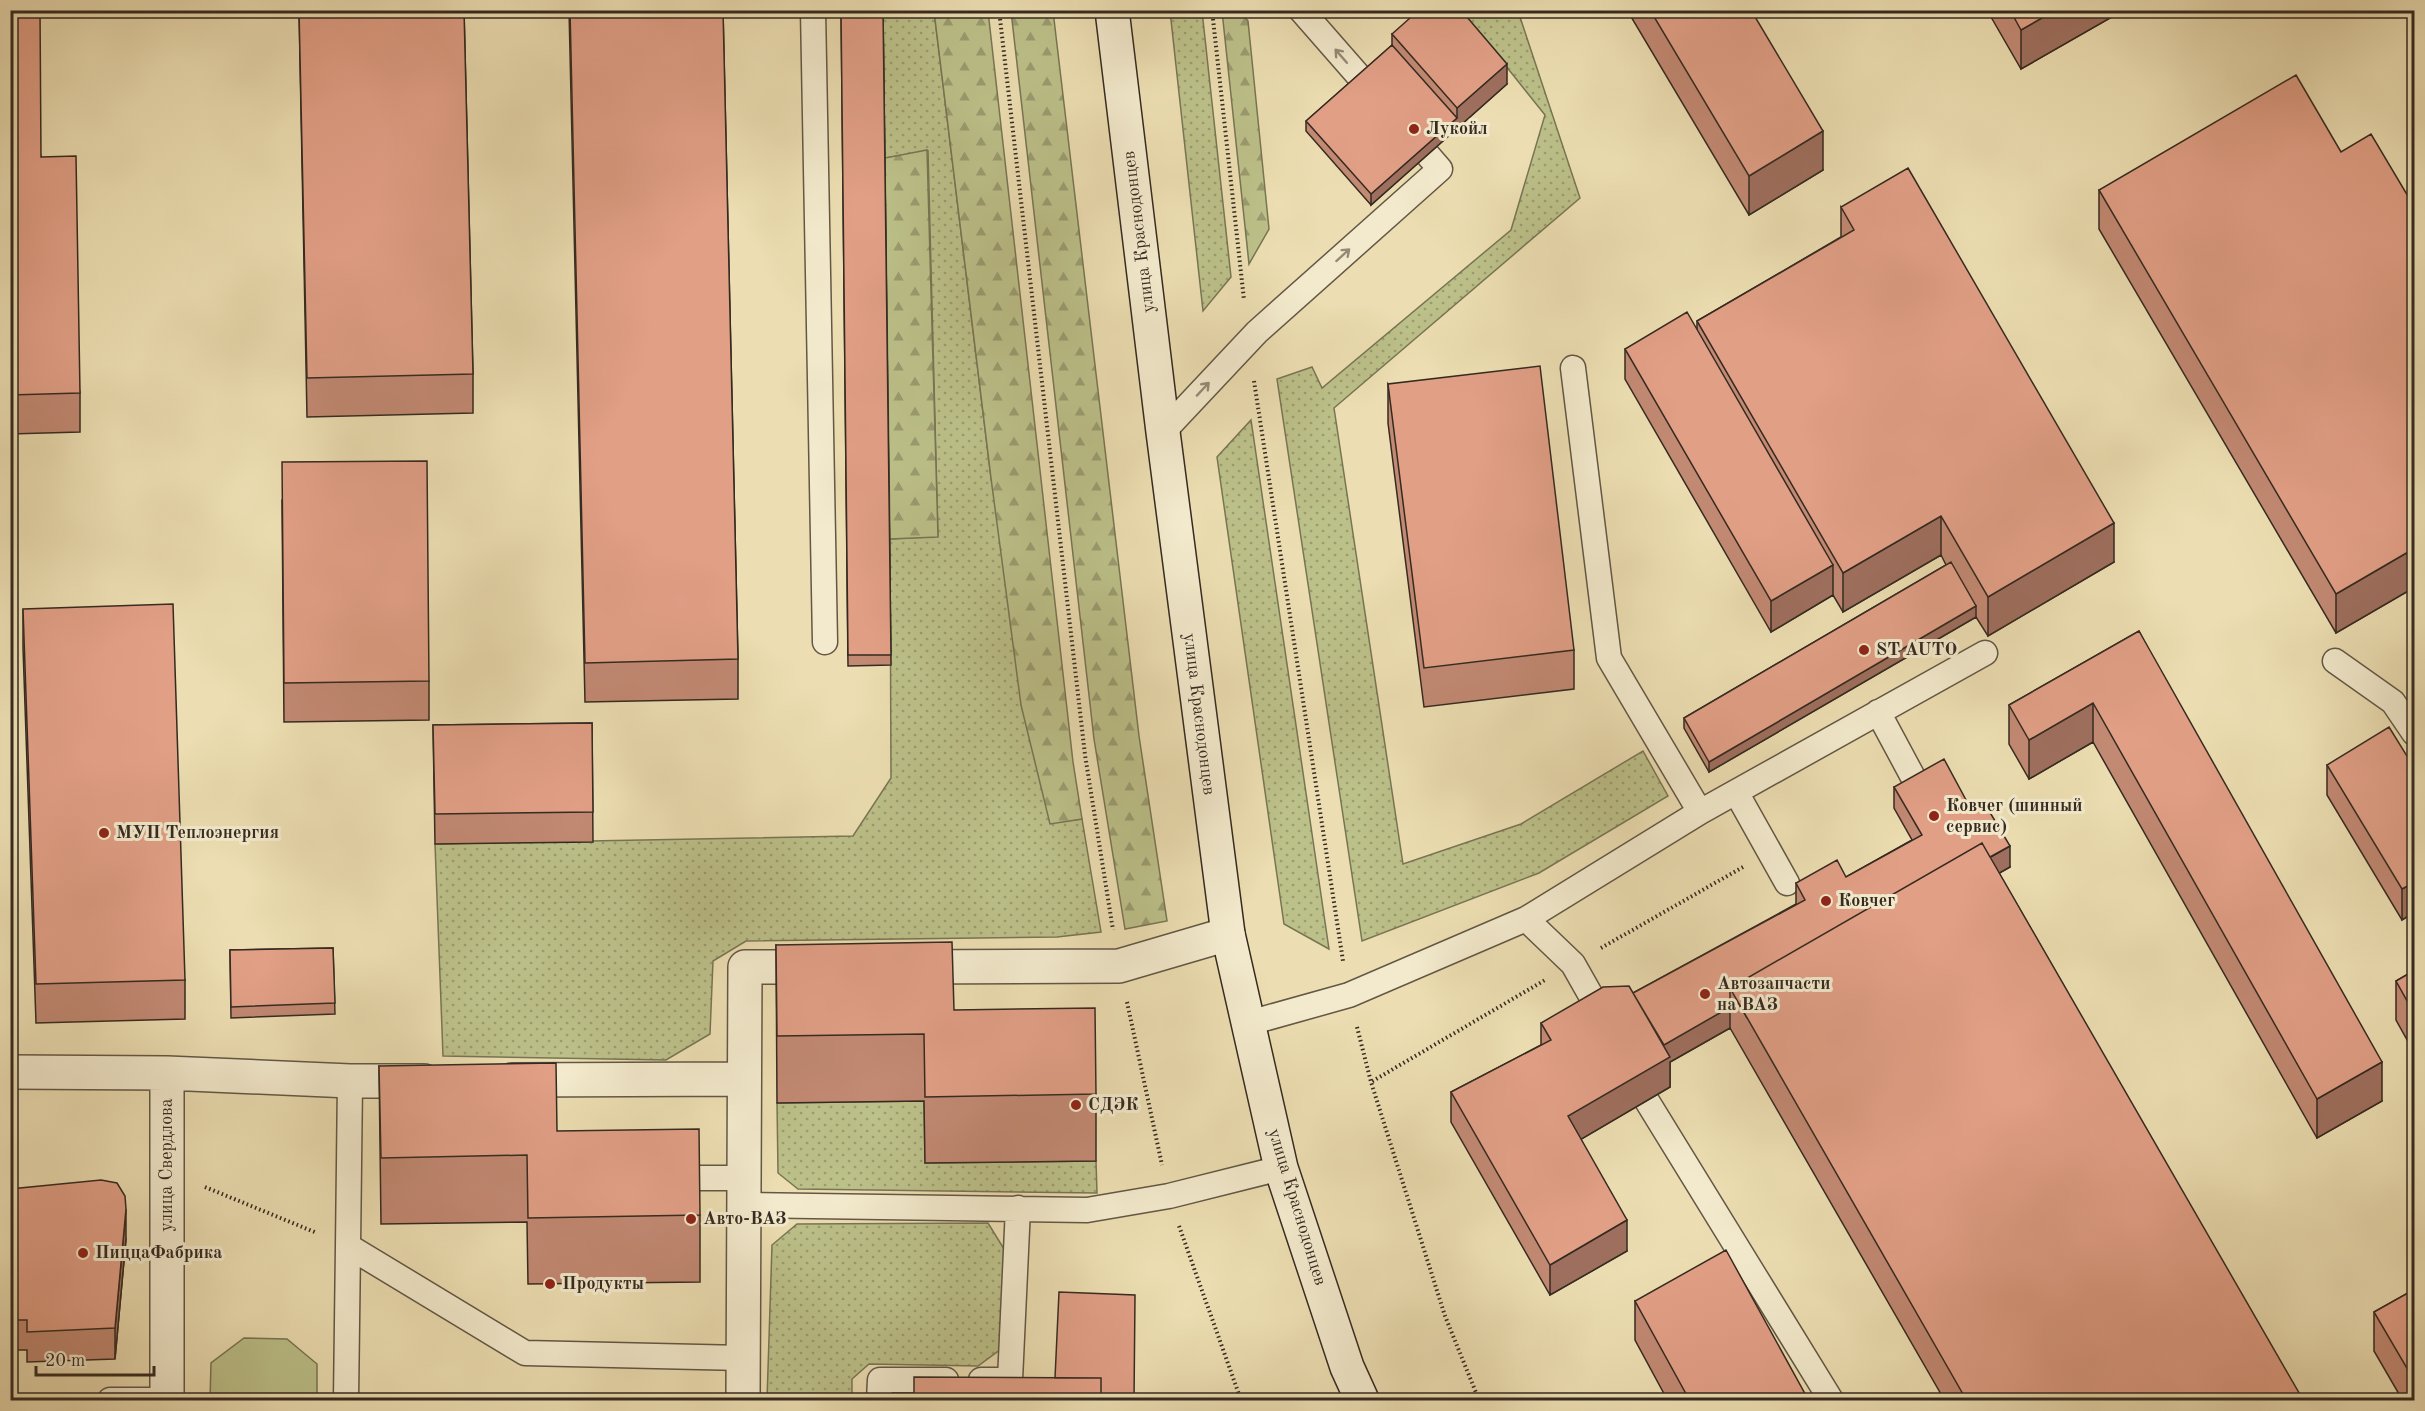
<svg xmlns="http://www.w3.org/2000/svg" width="2425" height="1411" font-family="'Old Standard TT',serif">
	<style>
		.grass { fill: url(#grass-dots); stroke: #787555; stroke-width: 1.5 }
		.forest { fill: url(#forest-firs); stroke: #787555; stroke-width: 1.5 }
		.green { fill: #bcc089; stroke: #787555; stroke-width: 1.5 }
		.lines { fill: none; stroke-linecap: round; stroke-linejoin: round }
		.lane-casing { stroke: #635745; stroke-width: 27 }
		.street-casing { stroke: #635745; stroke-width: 36 }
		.secondary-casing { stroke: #352a21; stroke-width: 36 }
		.path { stroke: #352a21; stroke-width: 4; stroke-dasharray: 1.5 3; stroke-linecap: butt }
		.lane { stroke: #f3eacd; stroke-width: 24 }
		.street { stroke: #f3eacd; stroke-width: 33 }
		.secondary { stroke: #f3eacd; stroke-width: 33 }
		.wall { fill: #c28973; stroke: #352a21; stroke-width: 1.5 }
		.shaded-wall { fill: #9e6f5e; stroke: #352a21; stroke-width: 1.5 }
		.building { fill: #e19f86; stroke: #352a21; stroke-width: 1.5 }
		.oneway { stroke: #948a77 }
		.poi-dot { fill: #8f2418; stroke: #f3eacd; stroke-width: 2 }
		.labels { text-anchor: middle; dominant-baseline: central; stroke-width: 6; stroke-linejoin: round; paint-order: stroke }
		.poi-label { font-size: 18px; font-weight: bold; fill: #352a21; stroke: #f3eacd; text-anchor: start }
		.street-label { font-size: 18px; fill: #352a21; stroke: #f3eacd }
	</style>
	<defs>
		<pattern id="grass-dots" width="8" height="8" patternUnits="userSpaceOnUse" patternTransform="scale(1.5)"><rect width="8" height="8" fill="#bcc089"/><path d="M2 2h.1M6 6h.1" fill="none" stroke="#9a9c70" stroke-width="1.8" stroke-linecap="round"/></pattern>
		<pattern id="forest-firs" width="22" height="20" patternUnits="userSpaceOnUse" patternTransform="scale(1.5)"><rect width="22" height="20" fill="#bcc089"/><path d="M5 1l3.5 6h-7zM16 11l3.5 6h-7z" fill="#9a9c70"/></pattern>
	</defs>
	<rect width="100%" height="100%" fill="#ecdeb2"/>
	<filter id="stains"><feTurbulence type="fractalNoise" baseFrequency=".00333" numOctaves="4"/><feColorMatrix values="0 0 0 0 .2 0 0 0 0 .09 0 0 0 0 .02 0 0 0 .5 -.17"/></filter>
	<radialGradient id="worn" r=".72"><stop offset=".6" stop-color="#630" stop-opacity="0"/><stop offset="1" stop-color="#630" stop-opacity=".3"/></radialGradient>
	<path class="grass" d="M883 11H934L991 478 1050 823 1082 819 1101 932 1057 937 746 941 713 961 710 1034 666 1060 443 1056 435 844 853 836 891 778 890 539 938 536 928 151 885 158Z
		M1170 11H1202L1231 277 1203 311Z
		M1462 11H1518L1580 198 1334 408 1403 864 1521 824 1643 751 1668 796 1539 873 1362 941 1277 379 1312 367 1322 388 1511 230 1545 115Z
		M1251 420 1329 949 1284 924 1217 457Z
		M924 1101 925 1163 1096 1161 1097 1193 798 1189 778 1173 777 1103Z
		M988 1223 1004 1249 1001 1349 978 1366 869 1364 852 1379V1400H767L772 1245 797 1224Z"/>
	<path class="forest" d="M934 11H988L1073 762 1082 819 1050 824 1021 705 991 478Z
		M1011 11H1053L1139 736 1167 921 1125 929 1094 739Z
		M1222 11H1240L1248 21 1269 229 1249 264Z
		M927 150 938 537 890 539 885 158Z"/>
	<path class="green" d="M244 1338 287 1339 317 1364V1400H210L211 1363Z"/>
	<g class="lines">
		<g class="lane-casing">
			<path id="lane" d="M813 10 825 642
				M1301 10 1378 98
				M1573 368 1609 658 1700 812
				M1163 432 1257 332 1440 169 1407 131
				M2335 661 2393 702 2414 733
				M1878 712 1921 792
				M1736 792 1787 883
				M1526 919 1573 964 1603 1017
				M1249 1023 1349 995 1526 919 1700 812 1985 653
				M350 1081 348 1246 525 1353 743 1358
				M1647 1101 1831 1400
				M667 1178H743
				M742 1205 1087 1210 1169 1196 1281 1168
				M981 1380H1010L1018 1208
				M110 1400H167
				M346 1400 348 1246
				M879 1400 880 1380H946"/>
		</g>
		<g class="street-casing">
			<path id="street" d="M907 967 1119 966 1228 934
				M10 1072 167 1073 350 1081H424
				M167 1073V1400
				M512 1080 744 1079
				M743 1400 745 967H820"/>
		</g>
		<g class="secondary-casing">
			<path id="secondary" d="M1112 10 1163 432 1228 934 1281 1168 1347 1367 1362 1400"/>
		</g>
		<path class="path" d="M999 10 1085 755 1113 930
			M1212 10 1244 300
			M1254 381 1343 961
			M1601 948 1743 867
			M1127 1002 1162 1165
			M1357 1027 1371 1082
			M205 1187 317 1233
			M1179 1226 1241 1400
			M1479 1400 1445 1316 1371 1082 1545 980"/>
		<use href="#lane" class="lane"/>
		<use href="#street" class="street"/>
		<use href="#secondary" class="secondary"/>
	</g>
	<path class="wall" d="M10 10 41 157 80 393V432L10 434Z
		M299 10H464L473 374V413L307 417Z
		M569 10H723L738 659V699L585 702Z
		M841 10H883L891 665 848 666Z
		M1627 10H1751L1823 170 1749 215Z
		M1987 10H2124L2021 69Z
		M1392 34 1507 84 1371 205 1306 131V121L1392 45Z
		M2341 152 2415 208V587L2336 633 2099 229V190Z
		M1841 207 2114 562 1988 636 1976 617 1709 772 1684 728V718L1946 565 1941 555 1843 612 1833 595 1771 632 1625 379V349L1697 330V321L1841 237Z
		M1388 384 1574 650V689L1424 707 1388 423Z
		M282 501 429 681V720L284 722Z
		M23 609 185 980V1019L36 1023 23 648Z
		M2139 631 2382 1101 2317 1138 2093 742 2029 779 2009 744V705Z
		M592 723 593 842 435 844 433 725Z
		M2327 765 2415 769V912L2402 920 2327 795Z
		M1894 787 1972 811 2010 867 1999 873 2302 1401H1945L1730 1028 1670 1062V1087L1581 1139 1627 1251 1550 1295 1451 1122V1092L1541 1045V1023L1633 993 1796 904V883L1846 877 1912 840 1894 808Z
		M776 945 954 1010 1096 1094V1161L925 1163 924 1101 777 1103Z
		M333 948 335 1014 231 1018 230 950Z
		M2415 970V1054L2396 1020V981Z
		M379 1066 557 1131 700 1215V1282L528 1284 527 1222 381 1224Z
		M10 1189 126 1239 115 1359 27 1362V1350H10Z
		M2415 1289V1401H2403L2374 1351V1312Z
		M1635 1301 1809 1401H1668L1635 1340Z"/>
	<path class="shaded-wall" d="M2056 10H2124L2021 69V30Z
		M1507 64V84L1371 205V194L1457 118V108Z
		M1823 131V170L1749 215V176Z
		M1941 516V555L1843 612V573Z
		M2114 523V562L1988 636V597Z
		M2415 548V587L2336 633V594Z
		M1833 565V595L1771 632V601Z
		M1976 606V617L1709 772V762Z
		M2093 703V742L2029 779V740Z
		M2010 846V867L1747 1018 1738 1002Z
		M2415 882V912L2402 920V889Z
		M1730 1007V1028L1670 1062V1087L1568 1147V1116L1660 1047Z
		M2382 1062V1101L2317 1138V1099Z
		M126 1209V1239L115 1359V1328Z
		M1627 1220V1251L1550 1295V1265Z"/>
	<path class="building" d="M10 10H40L41 157 76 156 80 393 10 395Z
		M299 10H464L473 374 307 378Z
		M570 10H723L738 659 585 663Z
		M841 10H883L891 655H848Z
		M1419 10H1461L1507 64 1457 108 1392 34Z
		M1650 10H1751L1823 131 1749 176Z
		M2010 10H2056L2021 30Z
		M1392 45 1457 118 1371 194 1306 121Z
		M2296 75 2341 152 2371 134 2415 208V548L2336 594 2099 190Z
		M1908 168 2114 523 1988 597 1941 516 1843 573 1697 321 1854 230 1841 207Z
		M1687 312 1833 565 1771 601 1625 349Z
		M1540 366 1574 650 1424 668 1388 384Z
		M427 461 429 681 284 683 282 462Z
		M1951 562 1976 606 1709 762 1684 718Z
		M173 604 185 980 36 984 23 609Z
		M2139 631 2382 1062 2317 1099 2093 703 2029 740 2009 705Z
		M592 723 593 812 435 814 433 725Z
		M2389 727 2415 769V882L2402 889 2327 765Z
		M1944 759 1972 811 1985 804 2010 846 1990 857 1982 843 1730 988V1007L1664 1045 1633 993 1805 900 1796 883 1837 860 1846 877 1922 835 1894 787Z
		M1982 843 2302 1398 2297 1401H1967L1730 988Z
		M952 942 954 1010 1095 1008 1096 1094 925 1097 924 1034 777 1036 776 945Z
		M333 948 335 1003 231 1007 230 950Z
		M2415 970V1015L2396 981Z
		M1629 986 1670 1057 1568 1116 1627 1220 1550 1265 1451 1092 1551 1040 1541 1023 1603 987Z
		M556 1063 557 1131 699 1129 700 1215 528 1218 527 1155 381 1158 379 1066Z
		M101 1180 117 1183 125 1196 126 1209 115 1328 27 1332V1320H10V1189Z
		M1726 1250 1809 1401H1690L1635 1301Z
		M2415 1289V1382L2374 1312Z
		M1059 1292 1135 1295 1134 1401H1101V1378H1055Z
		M914 1377 1101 1378V1401H914Z"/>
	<defs><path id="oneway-shaft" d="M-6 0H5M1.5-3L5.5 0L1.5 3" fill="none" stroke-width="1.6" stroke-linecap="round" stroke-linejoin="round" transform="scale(1.5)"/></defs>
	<g class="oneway">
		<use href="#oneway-shaft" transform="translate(1341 56) rotate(-131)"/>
		<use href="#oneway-shaft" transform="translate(1343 255) rotate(-42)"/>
		<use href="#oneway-shaft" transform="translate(1203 389) rotate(-47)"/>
	</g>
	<g class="poi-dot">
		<circle cx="1414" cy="129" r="6"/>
		<circle cx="1864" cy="650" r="6"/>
		<circle cx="1934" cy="816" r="6"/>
		<circle cx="104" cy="833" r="6"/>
		<circle cx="1826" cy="901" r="6"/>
		<circle cx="1705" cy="994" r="6"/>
		<circle cx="1076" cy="1105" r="6"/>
		<circle cx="691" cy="1219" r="6"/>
		<circle cx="83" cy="1253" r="6"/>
		<circle cx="550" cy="1284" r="6"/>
	</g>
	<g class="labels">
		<g class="poi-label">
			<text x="1426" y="129">Лукойл</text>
			<text x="1876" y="650">ST AUTO</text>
			<text x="1946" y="806">Ковчег (шинный<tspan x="1946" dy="21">сервис)</tspan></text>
			<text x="116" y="833">МУП Теплоэнергия</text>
			<text x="1838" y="901">Ковчег</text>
			<text x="1717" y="984">Автозапчасти<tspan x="1717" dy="21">на ВАЗ</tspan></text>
			<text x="1088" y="1105">СДЭК</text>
			<text x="703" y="1219">Авто-ВАЗ</text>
			<text x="95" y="1253">ПиццаФабрика</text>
			<text x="562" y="1284">Продукты</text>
		</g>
		<g class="street-label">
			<text transform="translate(1139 232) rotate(-97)">улица Краснодонцев</text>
			<text transform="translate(1199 714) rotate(83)">улица Краснодонцев</text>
			<text transform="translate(167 1165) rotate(-90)">улица Свердлова</text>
			<text transform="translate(1297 1207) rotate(73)">улица Краснодонцев</text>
		</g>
	</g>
	<rect width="2425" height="1411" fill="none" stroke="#ecdeb2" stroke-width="36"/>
	<rect x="12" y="12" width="2401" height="1387" fill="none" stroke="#352a21" stroke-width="3"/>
	<rect x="18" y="18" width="2389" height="1375" fill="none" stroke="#352a21" stroke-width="1.5"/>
	<path d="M36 1366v9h118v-9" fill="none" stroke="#352a21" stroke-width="3"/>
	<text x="45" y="1366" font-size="18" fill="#352a21" stroke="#f3eacd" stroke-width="4.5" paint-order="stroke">20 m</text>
	<rect width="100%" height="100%" filter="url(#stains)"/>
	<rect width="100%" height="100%" fill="url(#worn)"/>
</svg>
